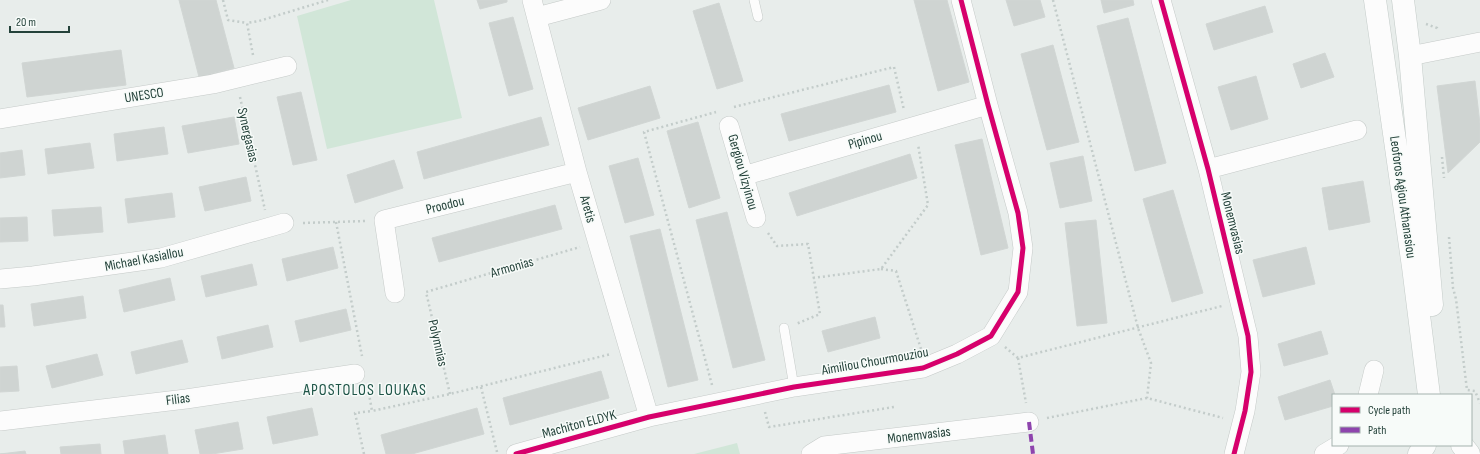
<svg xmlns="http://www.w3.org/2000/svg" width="1480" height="454" font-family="'Sofia Sans Condensed',sans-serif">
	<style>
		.green { fill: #d1e6d8 }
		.building { fill: #cfd4d2; stroke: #d1d6d4 }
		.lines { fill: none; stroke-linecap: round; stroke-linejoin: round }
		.service-casing { stroke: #c5cac8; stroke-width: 10 }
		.minor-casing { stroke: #c5cac8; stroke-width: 20 }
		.secondary-casing { stroke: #c3cbc8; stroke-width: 23 }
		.path { stroke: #c3ccca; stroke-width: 2.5; stroke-dasharray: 2 3; stroke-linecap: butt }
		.service { stroke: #fcfcfc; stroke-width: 9 }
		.minor { stroke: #fcfcfc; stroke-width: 19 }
		.secondary { stroke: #fcfcfc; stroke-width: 22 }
		.quiet { stroke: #8e44ad; stroke-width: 4; stroke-dasharray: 8 4; stroke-linecap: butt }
		.cycleway-casing { stroke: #f7fbf9; stroke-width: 8 }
		.cycleway { stroke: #d6006c; stroke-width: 5 }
		.labels { text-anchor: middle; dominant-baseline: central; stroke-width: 3; stroke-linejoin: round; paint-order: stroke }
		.street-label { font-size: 14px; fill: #24423a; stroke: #f7fbf9 }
		.quarter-label { font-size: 16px; letter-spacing: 1px; fill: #1f5548; stroke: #f7fbf9 }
	</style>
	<rect width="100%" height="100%" fill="#e8edeb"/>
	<path class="green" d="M351 0H434L462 118 327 149 297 16Z
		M737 443 740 454H694Z"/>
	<path class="building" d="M179 0H216L234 68 199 77Z
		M477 0H507V2L480 9Z
		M914 0H947L969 82 938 91Z
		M1006 0H1040L1045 17 1014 26Z
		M1101 0H1133L1134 5 1104 13Z
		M719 3 743 81 717 89 693 11Z
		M1265 6 1273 32 1214 50 1206 24Z
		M513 17 533 89 509 96 489 23Z
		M1128 18 1166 163 1135 171 1097 26Z
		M1053 45 1079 142 1047 150 1021 54Z
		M121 50 126 85 27 97 22 63Z
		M1325 53 1334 77 1301 88 1293 64Z
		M1256 76 1268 119 1231 130 1218 87Z
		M1475 81 1480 124V142L1448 173 1437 86Z
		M889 85 896 112 789 141 781 114Z
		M650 86 660 118 588 140 578 108Z
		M301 92 317 160 293 165 277 97Z
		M234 117 239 144 188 153 182 126Z
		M541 117 549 145 424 179 417 152Z
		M698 122 720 198 689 208 667 131Z
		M164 127 168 154 117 161 114 134Z
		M982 139 1008 248 981 255 955 145Z
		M90 143 94 168 48 174 45 149Z
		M22 150 25 175 0 178V153Z
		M910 154 917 178 797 216 789 193Z
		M1083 156 1092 201 1060 208 1050 163Z
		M638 158 654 215 625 223 609 166Z
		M394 160 403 188 355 203 347 175Z
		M246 177 251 201 205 211 199 187Z
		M1363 181 1370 222 1329 230 1322 188Z
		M1173 190 1203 293 1172 302 1143 199Z
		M172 193 175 217 128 223 125 199Z
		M555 205 562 229 439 262 432 238Z
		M101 207 103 232 54 236 52 210Z
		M727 212 765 360 733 368 696 220Z
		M27 217 28 241 0 242V218Z
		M1096 220 1107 323 1077 326 1065 223Z
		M660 229 698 380 668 387 630 236Z
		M333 247 338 268 287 281 282 259Z
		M1306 247 1315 284 1263 297 1253 260Z
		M252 264 257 285 206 297 201 276Z
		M170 278 175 300 124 312 119 290Z
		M83 296 86 318 34 326 31 304Z
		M0 305H3L5 327H0Z
		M346 309 351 330 300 342 295 321Z
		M875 317 880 338 828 352 822 331Z
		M268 325 273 347 222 359 217 337Z
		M1321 331 1328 354 1284 366 1278 344Z
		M182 340 188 362 136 374 131 352Z
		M97 354 103 375 52 388 46 366Z
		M17 366 19 391 0 392V367Z
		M601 371 609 398 510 425 503 398Z
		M1330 380 1335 395H1333V406L1285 420 1278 397Z
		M312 408 318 435 273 444 267 417Z
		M477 408 484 434 412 454H386L381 435Z
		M238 422 243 449 212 454H200L195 430Z
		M165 435 168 454H125L123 441Z
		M100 444 101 454H61L60 447Z
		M25 451 26 454H0Z"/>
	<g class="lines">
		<g class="service-casing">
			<path id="service" d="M754 0 758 17
				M784 328 794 387"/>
		</g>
		<g class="minor-casing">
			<path id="minor" d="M532 0 577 172 649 417
				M1161 0 1208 169 1248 336 1251 372 1245 411 1234 454
				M537 17 601 0
				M1410 56 1480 42
				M0 119 213 84 287 66
				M729 126 756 218
				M1208 169 1357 130
				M743 176 988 105
				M0 279 33 276 161 258 284 223
				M395 293 384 220 577 172
				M1368 395 1374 370
				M0 421 186 399 355 374
				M516 454 649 417 794 387 923 368 957 354 991 336 1018 292 1023 248 1018 213 988 105 961 0
				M811 454 824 446 1029 422
				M1324 454 1339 445"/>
		</g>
		<g class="secondary-casing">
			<path id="secondary" d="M1375 0 1413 267 1429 395
				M1403 0 1410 56 1432 305
				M1462 445 1469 454
				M1419 454 1425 445"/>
		</g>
		<path class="path" d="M223 0 228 20 247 23
			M1053 0 1138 328 1151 363 1147 398
			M1426 24 1437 28 1438 31
			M253 55 247 23 259 21 328 0
			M240 97 265 210
			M734 107 894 67 904 110
			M1442 157 1444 178
			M336 222 362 356
			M303 223 366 221
			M768 233 777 246 808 244 820 314 796 324
			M1449 237 1453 288 1456 299 1467 390 1475 391 1480 403
			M881 269 896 271 921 349
			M813 278 881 269 928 205 918 144
			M1005 347 1018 358 1222 306
			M1018 358 1026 403
			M712 385 644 132 716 112
			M481 387 497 452
			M368 388 372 411 450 394 611 354
			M450 394 426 292 580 247
			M765 412 769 427 894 407
			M1047 418 1147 398 1223 418
			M364 454 355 413 372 411"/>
		<use href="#service" class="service"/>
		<use href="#minor" class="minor"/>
		<use href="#secondary" class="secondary"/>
		<path class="quiet" d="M1029 422 1033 454"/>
		<g class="cycleway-casing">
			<path id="cycleway" d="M1161 0 1208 169 1248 336 1251 372 1245 411 1234 454
				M516 454 649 417 794 387 923 368 957 354 991 336 1018 292 1023 248 1018 213 988 105 961 0"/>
		</g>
		<use href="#cycleway" class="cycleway"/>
	</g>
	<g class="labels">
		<g class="street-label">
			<text transform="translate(144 95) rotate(-9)">UNESCO</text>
			<text transform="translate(248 135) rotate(77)">Synergasias</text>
			<text transform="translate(865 140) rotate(-16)">Pipinou</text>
			<text transform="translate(743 172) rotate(74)">Gergiou Vizyinou</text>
			<text transform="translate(1403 197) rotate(82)">Leoforos Agiou Athanasiou</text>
			<text transform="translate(445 205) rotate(-14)">Proodou</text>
			<text transform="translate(588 209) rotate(74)">Aretis</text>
			<text transform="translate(1233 223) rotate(76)">Monemvasias</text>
			<text transform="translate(144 259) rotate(-11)">Michael Kasiallou</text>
			<text transform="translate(512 267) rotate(-16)">Armonias</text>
			<text transform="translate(438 343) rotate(77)">Polymnias</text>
			<text transform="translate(875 361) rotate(-10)">Aimiliou Chourmouziou</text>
			<text transform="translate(178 399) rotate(-7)">Filias</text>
			<text transform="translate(579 424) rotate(-15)">Machiton ELDYK</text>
			<text transform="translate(919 435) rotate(-7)">Monemvasias</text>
		</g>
		<g class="quarter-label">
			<text x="365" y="390">APOSTOLOS LOUKAS</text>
		</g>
	</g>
	<rect x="1332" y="394" width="140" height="52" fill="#f7fbf9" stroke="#a3b1ad"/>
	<rect x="1340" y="407" width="20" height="6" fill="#d6006c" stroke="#a3b1ad"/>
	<text x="1368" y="414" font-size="12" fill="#24423a">Cycle path</text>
	<rect x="1340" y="427" width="20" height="6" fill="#8e44ad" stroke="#a3b1ad"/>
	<text x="1368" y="434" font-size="12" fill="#24423a">Path</text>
	<path d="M10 26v6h59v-6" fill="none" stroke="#24423a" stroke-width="2"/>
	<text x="16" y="26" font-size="12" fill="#24423a" stroke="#f7fbf9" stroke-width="3" paint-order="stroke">20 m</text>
</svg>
